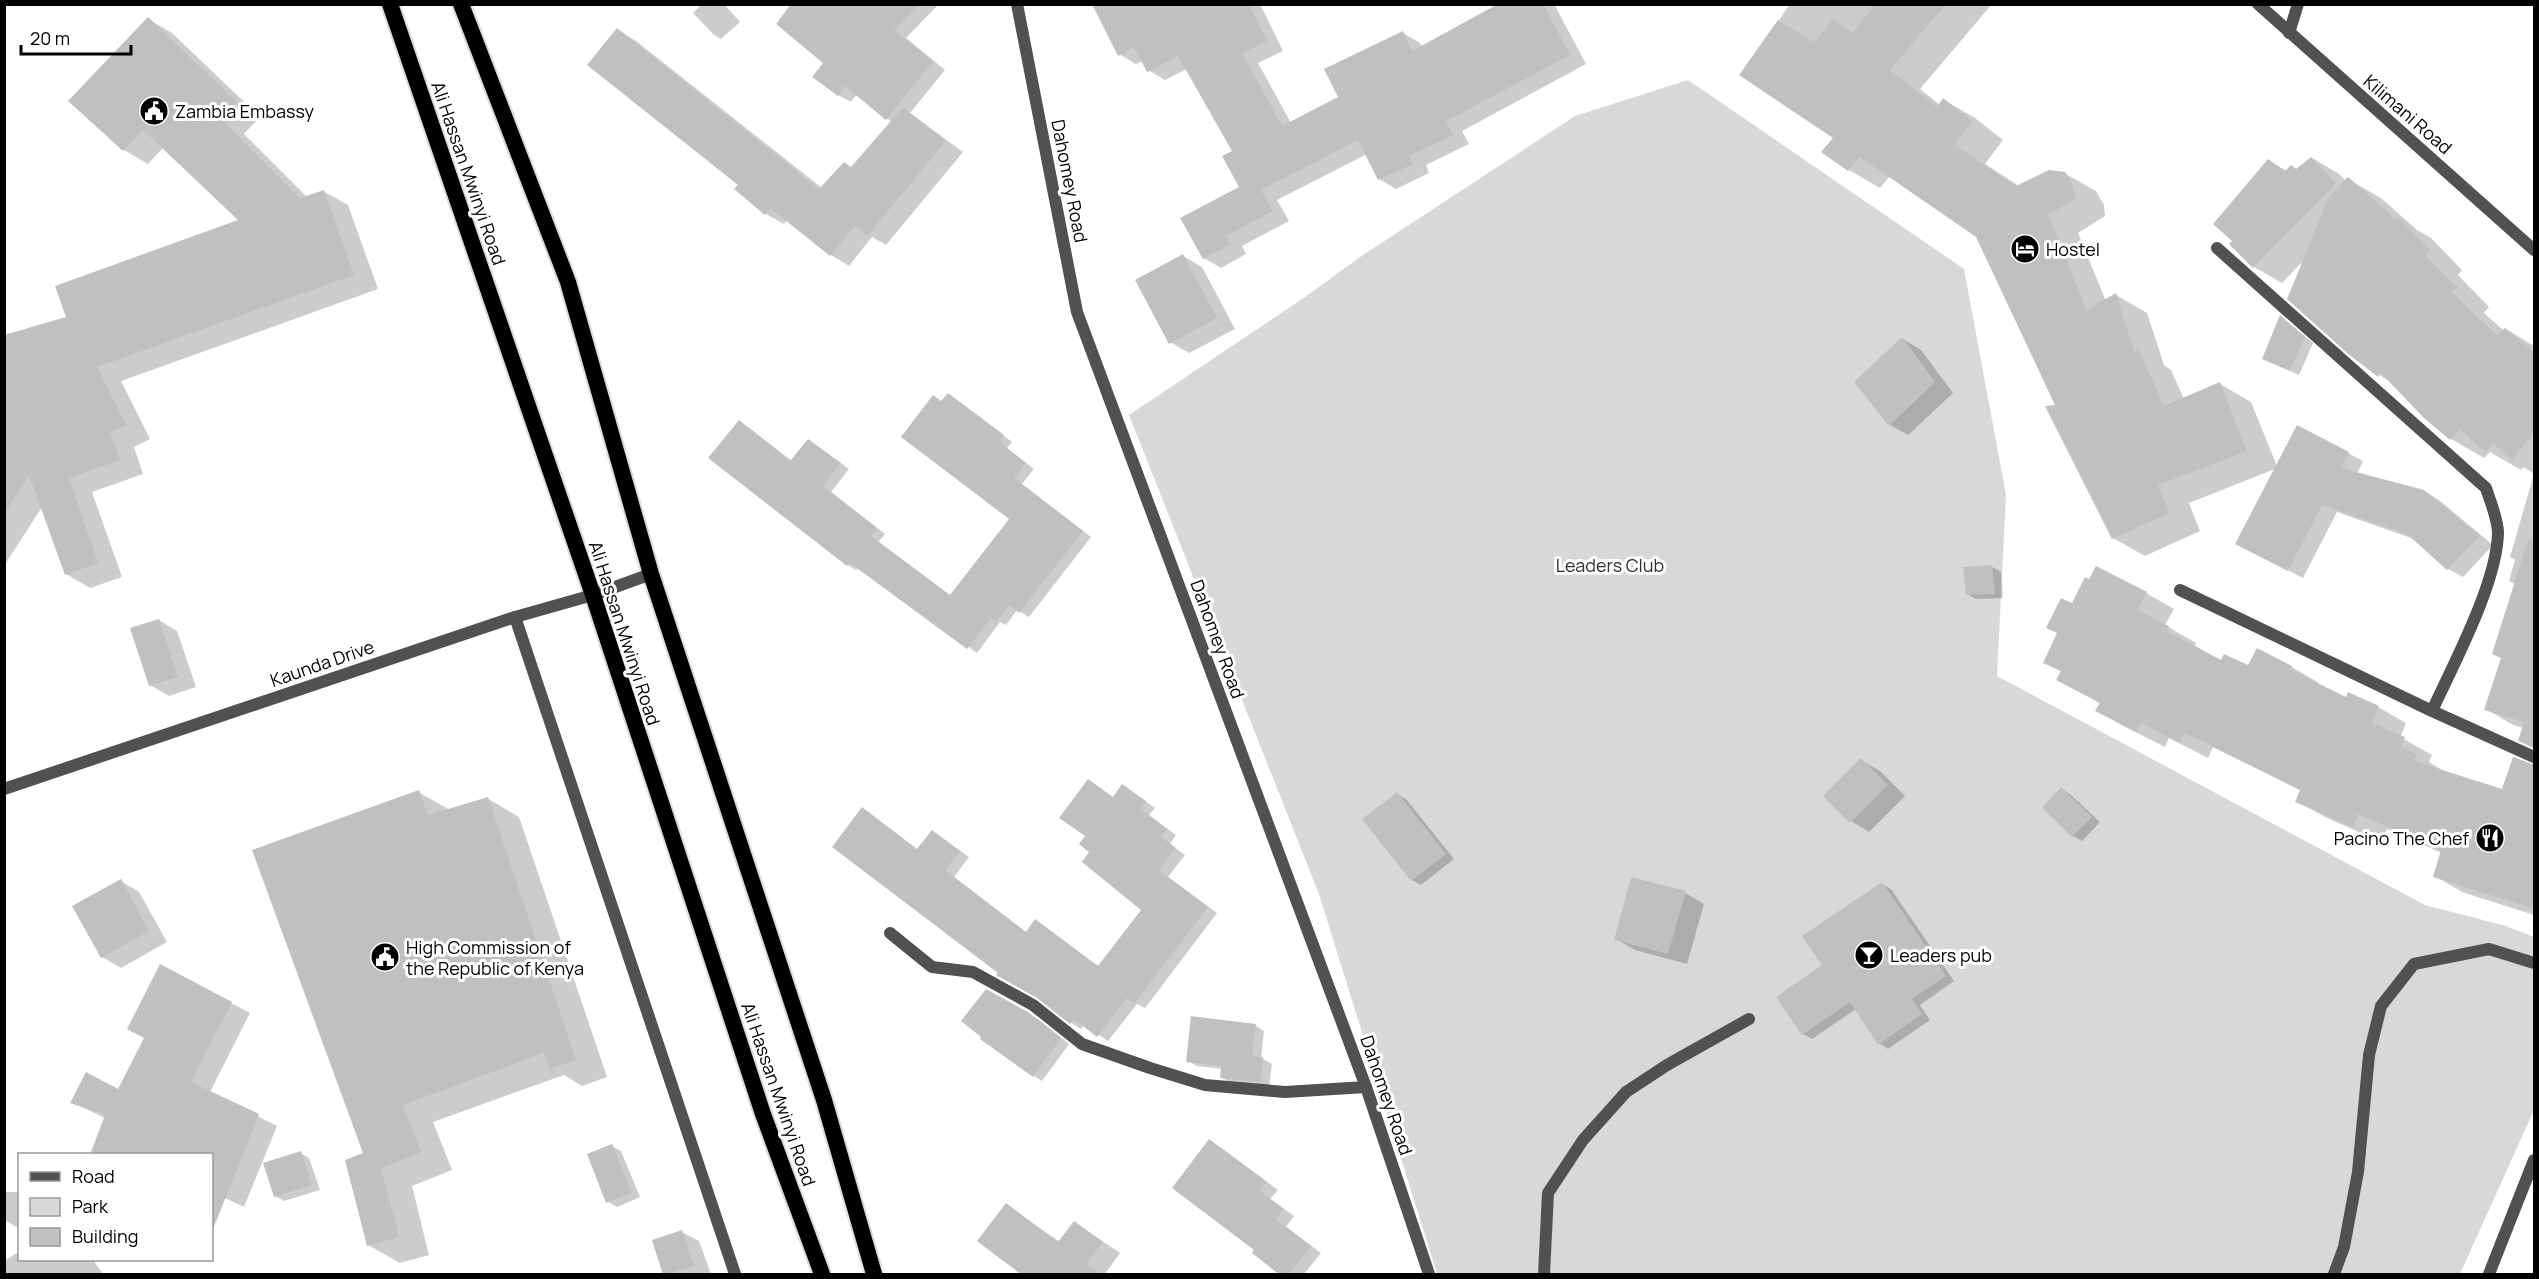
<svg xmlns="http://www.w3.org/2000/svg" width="2539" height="1279" font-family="Manrope,sans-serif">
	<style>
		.green { fill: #d8d8d8 }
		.shadow { fill: #0003 }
		.building { fill: #c0c0c0 }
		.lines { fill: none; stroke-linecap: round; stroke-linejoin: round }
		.trunk-casing { stroke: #dbdbdb; stroke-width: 20 }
		.service { stroke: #515151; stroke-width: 12 }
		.minor { stroke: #515151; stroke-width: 12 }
		.tertiary { stroke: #515151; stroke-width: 12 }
		.trunk { stroke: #000; stroke-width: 16 }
		.labels { text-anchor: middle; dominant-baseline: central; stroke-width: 6; stroke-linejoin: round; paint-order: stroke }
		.poi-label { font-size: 18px; fill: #000; stroke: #fff; text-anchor: start }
		.street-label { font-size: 18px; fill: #000; stroke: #fff }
		.park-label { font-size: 18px; fill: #2f2f2f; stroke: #fff }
	</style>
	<rect width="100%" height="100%" fill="#fff"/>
	<path class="green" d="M1688 80 1964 269 2006 495 1997 676 2425 905 2506 926 2534 937V1110L2460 1274H1437L1319 894 1129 415 1305 297 1363 255 1575 116Z"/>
	<path class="shadow" d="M702 4H724L740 22 721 39 713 34 693 13Z
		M796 4H939L906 38 945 70 910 113 963 152 886 245 872 237 849 266 831 255 787 220 784 224 766 214 617 30 636 41 822 188 852 168 892 122 857 94 851 102 838 95 825 62 794 39Z
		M1094 4H1260L1283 51 1258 63 1291 123 1340 98 1403 33 1420 43 1422 47 1501 4H1554L1586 64 1462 131 1469 144 1426 165 1429 173 1396 189 1379 179 1367 154 1277 200 1289 221 1242 246 1246 254 1221 268 1204 258 1241 188 1234 152 1187 69 1165 80 1148 70 1143 61 1136 64 1119 54Z
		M1790 4H1992L1920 89 1940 105 1944 100 1975 118 2003 140 1985 164 2019 186 2064 173 2096 191 2104 205 2105 216 2078 233 2106 301 2116 295 2147 313 2164 365 2171 370 2184 399 2220 384 2251 402 2277 466 2348 453 2363 461 2357 474 2424 491 2439 500 2493 545 2463 577 2448 569 2414 539 2337 512 2303 578 2252 552 2275 469 2189 503 2200 531 2145 556 2113 538 2057 406 1977 236 1890 176 1880 188 1849 170 1835 137 1741 75Z
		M148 19 172 33 260 117 244 134 307 197 323 191 348 205 378 289 121 381 150 439 134 447 143 474 92 492 122 577 90 588 66 574 42 507 4 566V387L68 318 241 221 164 147 148 164 124 150Z
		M2312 158 2339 174 2346 181 2348 179 2381 198 2417 230 2431 238 2462 270 2458 275 2489 307 2484 313 2504 331 2506 329 2534 346V749L2520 740 2524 728 2513 725 2486 709 2502 658 2515 584 2509 581 2515 560 2510 557 2534 474 2523 467 2521 470 2490 452 2484 458 2451 439 2393 383 2379 375 2304 260 2282 283 2254 267 2231 244 2268 161 2287 171 2296 170Z
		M1183 256 1202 267 1235 329 1189 353 1170 342Z
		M2281 317 2313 343 2299 375 2264 359Z
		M1903 339 1921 350 1953 393 1908 435 1890 425Z
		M957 400 1012 442 1007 448 1034 469 1022 484 1091 537 1029 617 1017 610 1006 625 1000 622 977 653 859 567 856 570 848 565 748 427 792 461 817 446 849 469 831 492 885 534 878 542 951 596 1011 518 942 402Z
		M1992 567 2001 572 2003 598 1976 599 1967 594Z
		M2146 593 2174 609 2165 625 2196 643 2194 647 2222 662 2249 667 2257 650 2292 667 2319 683 2318 685 2346 699 2378 707 2406 723 2400 737 2432 755 2429 762 2444 771 2503 791 2534 767V915L2462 892 2435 876 2442 853 2387 829 2381 842 2325 817 2297 801 2302 791 2213 747 2208 758 2169 738 2165 747 2125 727 2097 711 2101 704 2086 695 2062 672 2045 662 2072 605Z
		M159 620 177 631 196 687 169 696 150 685Z
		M1861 760 1880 771 1905 796 1869 832 1851 821Z
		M1089 781 1114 798 1132 792 1155 808 1149 815 1176 835 1170 844 1185 855 1168 877 1217 913 1145 1008 1137 1004 1108 1041 1084 1025 1081 1029 1071 1023 1039 998 1001 972 918 850 942 838 969 857 954 877 1027 933 1045 927 1099 967 1143 909 1092 852 1087 835Z
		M2061 789 2070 794 2100 822 2082 841 2073 836 2044 808Z
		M418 792 450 810 487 798 519 817 607 1077 582 1086 564 1075 433 1122 452 1170 412 1186 429 1255 400 1263 368 1245 365 1154Z
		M1397 794 1406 799 1454 859 1421 885 1412 880Z
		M121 881 139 892 167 942 121 968 102 957Z
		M1882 884 1891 889 1954 981 1920 1005 1930 1020 1888 1049 1879 1043 1856 1009 1812 1039 1803 1034 1824 965Z
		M1685 893 1704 904 1687 964 1635 950 1616 939Z
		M161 966 250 1013 210 1092 277 1126 244 1207 212 1192V1154L105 1118 72 1102 119 1091 146 1038Z
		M987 991 1038 1019 1069 1044 1042 1081 1034 1076Z
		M1255 1025 1264 1031 1261 1058 1272 1064 1269 1086 1230 1082 1221 1077 1222 1069 1197 1066 1188 1061Z
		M612 1146 621 1151 640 1197 617 1207 608 1202Z
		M1220 1147 1278 1190 1270 1199 1294 1216 1286 1227 1321 1253 1304 1274H1283L1257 1249Z
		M300 1153 309 1158 320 1190 284 1201 275 1196Z
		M4 1192H20V1229L4 1220Z
		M1006 1205 1060 1242 1075 1223 1120 1253 1105 1274H1025Z
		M682 1232 699 1241 711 1274H665L654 1241Z
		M20 1251V1260H93L103 1274H4V1261Z"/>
	<path class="building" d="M791 4H919L894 30 933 61 886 120 845 86 838 96 812 77 823 63 776 24Z
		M1092 4H1249L1267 41 1242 53 1282 126 1338 97 1324 69 1403 31 1412 51 1498 4H1543L1570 55 1446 121 1453 135 1409 156 1413 164 1378 180 1358 140 1261 190 1273 211 1226 236 1230 244 1203 259 1180 218 1239 187 1222 156 1232 151 1178 56 1147 72 1134 47 1118 56Z
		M1876 4H1946L1890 70 1937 107 1943 98 1972 121 1955 145 2016 186 2049 170 2065 172 2073 186 2075 199 2048 215 2087 310 2116 293 2134 352 2139 350 2164 406 2220 382 2247 451 2158 485 2170 513 2112 539 2045 406 2055 405 1976 237 1860 157 1848 171 1821 152 1833 138 1739 75 1778 20 1814 42 1833 19 1852 33Z
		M148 17 237 102 221 119 300 198 324 190 354 275 97 367 126 425 110 433 120 460 69 478 98 563 65 575 29 475 4 514V335L66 317 55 286 238 220 143 130 123 151 68 101Z
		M617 28 819 189 844 162 851 167 903 107 946 141 867 236 855 226 830 256 770 208 765 215 734 189 738 185 587 65Z
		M2311 157 2336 183 2253 268 2229 244 2232 241 2213 224 2268 159 2285 171 2291 165 2296 169Z
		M2348 177 2396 219 2398 217 2430 250 2425 255 2457 287 2452 293 2497 335 2505 328 2535 353V432L2512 460 2493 443 2486 452 2460 430 2450 440 2424 418 2381 373 2378 377 2346 352 2287 299 2329 197Z
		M1183 254 1217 318 1169 344 1135 280Z
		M2280 315 2305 337 2290 371 2262 359Z
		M1902 337 1935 382 1889 426 1854 382Z
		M948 393 1004 435 999 442 1026 463 1014 478 1083 531 1019 613 1009 605 996 621 991 618 967 649 850 563 847 566 708 458 739 420 790 461 808 439 841 463 823 486 877 528 871 536 950 595 1009 519 901 437 933 395 941 401Z
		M2297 425 2349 452 2341 468 2424 490 2480 536 2447 570 2407 534 2322 505 2288 571 2235 544Z
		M2528 540 2535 541V748L2518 741 2524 722 2484 710 2501 658 2492 654Z
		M1992 565 1995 594 1966 595 1963 567Z
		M2096 566 2147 592 2138 610 2169 626 2167 631 2221 660 2224 654 2248 665 2257 648 2292 666 2291 670 2346 697 2348 692 2379 706 2372 723 2405 737 2401 747 2417 754 2414 761 2502 789 2513 757 2535 765V909L2433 877 2441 850 2358 814 2353 827 2295 802 2300 790 2185 733 2180 743 2141 723 2137 732 2095 711 2100 703 2056 680 2061 671 2043 663 2057 633 2046 628 2061 598 2072 603 2085 577 2089 579Z
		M159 619 178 677 149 686 130 628Z
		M1861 758 1888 785 1850 823 1823 796Z
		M1088 779 1113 797 1122 784 1146 801 1140 809 1167 829 1161 837 1176 848 1159 870 1208 907 1134 1004 1127 998 1097 1037 1074 1019 1070 1024 1037 998 996 975 998 973 832 847 862 807 917 849 932 830 960 851 945 870 1026 932 1035 919 1098 966 1141 910 1082 862 1089 852 1079 844 1085 836 1059 818Z
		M2061 787 2092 817 2072 837 2042 808Z
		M419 790 428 815 488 797 576 1060 550 1069 544 1053 403 1105 421 1152 381 1168 399 1237 367 1246 345 1160 363 1153 252 850Z
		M1397 792 1446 854 1411 881 1362 819Z
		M1631 877 1686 891 1668 954 1614 940Z
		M121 879 149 931 101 958 72 906Z
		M1882 882 1946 976 1912 999 1922 1014 1878 1045 1850 1002 1802 1035 1776 997 1822 965 1802 936Z
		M160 964 232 1002 191 1082 259 1114 213 1229 212 1155H90L105 1115 70 1103 86 1072 118 1089 144 1038 127 1029Z
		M986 989 1028 1012 1061 1038 1033 1077 980 1039 981 1037 961 1021Z
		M1191 1016 1256 1024 1252 1056 1263 1057 1261 1082 1220 1078 1221 1066 1186 1062Z
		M1209 1139 1267 1182 1260 1191 1284 1209 1276 1219 1311 1246 1288 1275H1280L1252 1253 1254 1250 1172 1188Z
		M612 1144 632 1192 606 1203 587 1154Z
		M301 1151 312 1185 274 1197 263 1163Z
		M1006 1203 1058 1242 1074 1221 1103 1242 1086 1264 1101 1275H1022L977 1241Z
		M682 1230 694 1266 663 1275 652 1240Z"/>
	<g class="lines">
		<g class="trunk-casing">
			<path id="trunk" d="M390 4 593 595 763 1114 822 1274
				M461 4 568 282 651 574 824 1100 874 1274"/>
		</g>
		<path class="service" d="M2217 248 2486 488C2490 501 2498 519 2498 533 2497 583 2454 663 2432 711
			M2180 590 2432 711 2534 757
			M515 617 735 1274
			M890 933 932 967 973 972 1033 1005 1082 1044 1150 1068 1205 1085 1285 1092 1366 1087
			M1544 1274 1548 1193 1583 1140 1626 1092 1667 1065 1749 1019
			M2334 1274 2344 1247 2358 1172 2369 1055 2381 1006 2414 964 2489 949 2534 963"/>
		<path class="minor" d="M1017 4 1077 312 1366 1087 1429 1274
			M2258 4 2534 250
			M2289 33 2298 4
			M2489 1274 2534 1160"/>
		<path class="tertiary" d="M4 789 515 617 593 595 651 574"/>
		<use href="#trunk" class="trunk"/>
	</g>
	<defs>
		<g id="civic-disc" transform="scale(1.5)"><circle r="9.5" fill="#000" stroke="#fff"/><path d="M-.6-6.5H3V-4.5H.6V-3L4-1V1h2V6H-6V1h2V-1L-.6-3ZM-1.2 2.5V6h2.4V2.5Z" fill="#fff"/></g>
		<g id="hotel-disc" transform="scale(1.5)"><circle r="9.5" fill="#000" stroke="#fff"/><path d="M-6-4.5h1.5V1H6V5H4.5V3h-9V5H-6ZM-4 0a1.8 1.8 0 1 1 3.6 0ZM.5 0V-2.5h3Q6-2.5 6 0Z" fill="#fff"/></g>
		<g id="restaurant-disc" transform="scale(1.5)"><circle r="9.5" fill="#000" stroke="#fff"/><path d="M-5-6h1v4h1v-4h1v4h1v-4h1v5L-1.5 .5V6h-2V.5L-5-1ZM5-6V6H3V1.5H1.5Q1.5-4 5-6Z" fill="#fff"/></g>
		<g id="bar-disc" transform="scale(1.5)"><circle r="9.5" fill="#000" stroke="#fff"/><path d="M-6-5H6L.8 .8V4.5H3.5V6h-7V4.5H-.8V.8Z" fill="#fff"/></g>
	</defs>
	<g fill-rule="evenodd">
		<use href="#civic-disc" x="154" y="111"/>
		<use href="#hotel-disc" x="2025" y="249"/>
		<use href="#restaurant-disc" x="2490" y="838"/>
		<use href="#bar-disc" x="1869" y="955"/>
		<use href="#civic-disc" x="385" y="957"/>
	</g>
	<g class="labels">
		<g class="poi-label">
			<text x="175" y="111">Zambia Embassy</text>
			<text x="2046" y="249">Hostel</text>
			<text x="2469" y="838" text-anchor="end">Pacino The Chef</text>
			<text x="406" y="947">High Commission of<tspan x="406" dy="21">the Republic of Kenya</tspan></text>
			<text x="1890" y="955">Leaders pub</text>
		</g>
		<g class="street-label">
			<text transform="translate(2408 114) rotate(41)">Kilimani Road</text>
			<text transform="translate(469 173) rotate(71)">Ali Hassan Mwinyi Road</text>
			<text transform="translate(1070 181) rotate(79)">Dahomey Road</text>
			<text transform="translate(625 633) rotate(72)">Ali Hassan Mwinyi Road</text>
			<text transform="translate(1218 639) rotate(70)">Dahomey Road</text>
			<text transform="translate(322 663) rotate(-19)">Kaunda Drive</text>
			<text transform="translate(779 1094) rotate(71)">Ali Hassan Mwinyi Road</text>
			<text transform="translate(1387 1095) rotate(71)">Dahomey Road</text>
		</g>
		<g class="park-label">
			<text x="1610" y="565">Leaders Club</text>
		</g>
	</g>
	<rect width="2539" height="1279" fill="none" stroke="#000000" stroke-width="12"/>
	<rect x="18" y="1153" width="195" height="108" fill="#ffffff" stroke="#999999" stroke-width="1.5"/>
	<rect x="30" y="1172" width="30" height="9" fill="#515151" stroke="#999999" stroke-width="1.5"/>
	<text x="72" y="1183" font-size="18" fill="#000000">Road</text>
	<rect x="30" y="1198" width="30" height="18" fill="#d8d8d8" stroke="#999999" stroke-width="1.5"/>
	<text x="72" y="1213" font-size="18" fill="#000000">Park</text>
	<rect x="30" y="1228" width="30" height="18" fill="#c0c0c0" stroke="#999999" stroke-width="1.5"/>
	<text x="72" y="1243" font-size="18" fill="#000000">Building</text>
	<path d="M21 45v9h110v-9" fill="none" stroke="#000000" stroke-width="3"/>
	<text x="30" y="45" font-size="18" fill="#000000" stroke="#ffffff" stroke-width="4.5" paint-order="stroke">20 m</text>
</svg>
